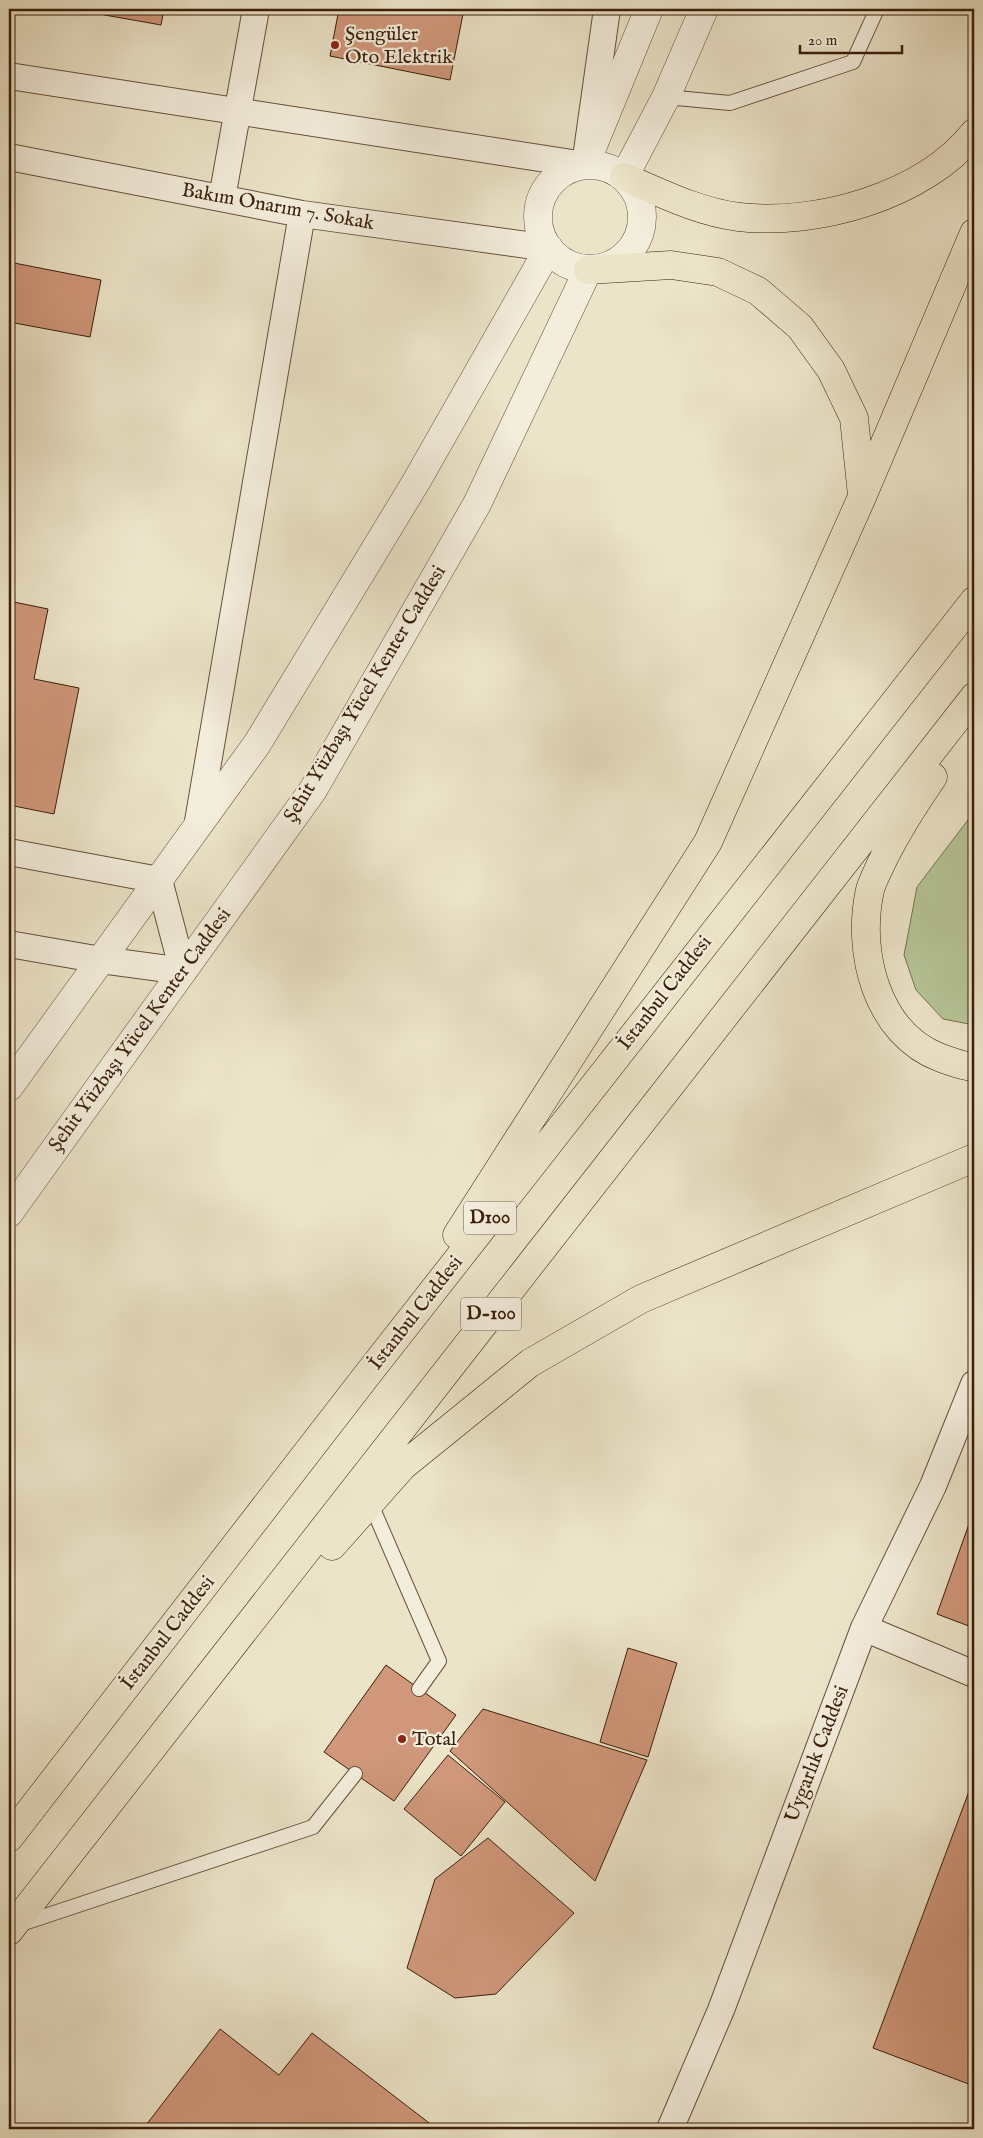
<svg xmlns="http://www.w3.org/2000/svg" width="983" height="2138" font-family="'IM FELL English',serif">
	<style>
		.green { fill: #b6c598; stroke: #787250 }
		.building { fill: #d0977a; stroke: #3a1f09 }
		.lines { fill: none; stroke-linecap: round; stroke-linejoin: round }
		.service-casing { stroke: #665039; stroke-width: 16 }
		.minor-casing { stroke: #665039; stroke-width: 28 }
		.tertiary-casing { stroke: #665039; stroke-width: 29 }
		.trunk-casing { stroke: #3a1f09; stroke-width: 29 }
		.service { stroke: #f3eddc; stroke-width: 14 }
		.minor { stroke: #f3eddc; stroke-width: 26 }
		.tertiary { stroke: #f3eddc; stroke-width: 28 }
		.trunk { stroke: #ece4c9; stroke-width: 28 }
		.poi-dot { fill: #8f2418; stroke: #f3eddc; stroke-width: 2 }
		.labels { text-anchor: middle; dominant-baseline: central; stroke-width: 4.5; stroke-linejoin: round; paint-order: stroke }
		.shield { fill: #f3eddc; stroke: #725d48; stroke-width: 1 }
		.shield-label { font-size: 19px; font-weight: bold; fill: #3a1f09 }
		.poi-label { font-size: 20px; fill: #3a1f09; stroke: #f3eddc; text-anchor: start }
		.street-label { font-size: 20px; fill: #3a1f09; stroke: #f3eddc }
	</style>
	<rect width="100%" height="100%" fill="#ece4c9"/>
	<filter id="stains"><feTurbulence type="fractalNoise" baseFrequency=".004" numOctaves="4"/><feColorMatrix values="0 0 0 0 .2 0 0 0 0 .09 0 0 0 0 .02 0 0 0 .5 -.17"/></filter>
	<radialGradient id="worn" r=".72"><stop offset=".6" stop-color="#630" stop-opacity="0"/><stop offset="1" stop-color="#630" stop-opacity=".3"/></radialGradient>
	<path class="green" d="M974 812V1025L943 1019 916 990 904 955 917 887Z"/>
	<path class="building" d="M71 9H164L161 25Z
		M339 9H464L450 80 330 56Z
		M9 262 101 280 90 337 9 322Z
		M9 601 48 609 34 679 79 688 54 814 9 805Z
		M969 1524 974 1526V1628L937 1614Z
		M628 1648 677 1663 648 1757 600 1742Z
		M386 1665 456 1715 394 1801 324 1752Z
		M483 1709 647 1760 595 1881 450 1751Z
		M448 1755 505 1802 461 1856 404 1809Z
		M971 1786 974 1787V2086L873 2048Z
		M488 1838 574 1913 496 1994 455 1998 407 1968 435 1879Z
		M220 2029 279 2075 312 2033 437 2129H143Z"/>
	<g class="lines">
		<g class="service-casing">
			<path id="service" d="M666 97 730 103 853 62 877 9
				M370 1502 439 1661 419 1689
				M18 1925 313 1827 355 1774"/>
		</g>
		<g class="minor-casing">
			<path id="minor" d="M9 76 585 165 607 9
				M9 157 302 214 549 248
				M222 198 256 9
				M197 827 302 214
				M9 852 159 880 183 971 101 960 9 944
				M864 1628 974 1674
				M670 2129 721 2010 864 1628 933 1486 974 1384"/>
		</g>
		<g class="tertiary-casing">
			<path id="tertiary" d="M585 165 649 9
				M538 217a52 52 0 1 1 104 0a52 52 0 1 1-104 0Z
				M624 177 666 97 704 9
				M9 1087 257 744 416 482 549 248
				M9 1213 313 790 477 504 588 270"/>
		</g>
		<g class="trunk-casing">
			<path id="trunk" d="M624 177C661 193 699 212 739 217 817 226 924 196 974 133
				M588 270 671 265 718 272 758 291 800 327 831 370 854 418 862 495
				M933 777C913 806 895 834 880 866 877 873 872 882 870 890 856 953 877 1034 941 1058 953 1062 962 1066 974 1067
				M457 1235 708 842 862 497 974 233
				M332 1546 403 1466 530 1363 641 1299 974 1158
				M9 1838 367 1375 974 601
				M9 1931 974 697"/>
		</g>
		<use href="#service" class="service"/>
		<use href="#minor" class="minor"/>
		<use href="#tertiary" class="tertiary"/>
		<use href="#trunk" class="trunk"/>
	</g>
	<g class="poi-dot">
		<circle cx="335" cy="45" r="5"/>
		<circle cx="402" cy="1739" r="5"/>
	</g>
	<g class="labels">
		<g class="shield">
			<rect x="464" y="1201.5" width="52" height="33" rx="4"/>
			<rect x="461" y="1297.5" width="60" height="33" rx="4"/>
		</g>
		<g class="shield-label">
			<text x="490" y="1218">D100</text>
			<text x="491" y="1314">D-100</text>
		</g>
		<g class="poi-label">
			<text x="345" y="34">Şengüler<tspan x="345" dy="23">Oto Elektrik</tspan></text>
			<text x="412" y="1739">Total</text>
		</g>
		<g class="street-label">
			<text transform="translate(278 207) rotate(10)">Bakım Onarım 7. Sokak</text>
			<text transform="translate(365 694) rotate(-59)">Şehit Yüzbaşı Yücel Kenter Caddesi</text>
			<text transform="translate(665 993) rotate(-52)">İstanbul Caddesi</text>
			<text transform="translate(140 1030) rotate(-54)">Şehit Yüzbaşı Yücel Kenter Caddesi</text>
			<text transform="translate(416 1313) rotate(-52)">İstanbul Caddesi</text>
			<text transform="translate(168 1633) rotate(-52)">İstanbul Caddesi</text>
			<text transform="translate(817 1754) rotate(-69)">Uygarlık Caddesi</text>
		</g>
	</g>
	<rect width="983" height="2138" fill="none" stroke="#ece4c9" stroke-width="30"/>
	<rect x="10" y="10" width="963" height="2118" fill="none" stroke="#3a1f09" stroke-width="2.5"/>
	<rect x="15" y="15" width="953" height="2108" fill="none" stroke="#3a1f09"/>
	<path d="M800 45v8h102v-8" fill="none" stroke="#3a1f09" stroke-width="2.5"/>
	<text x="808" y="45" font-size="15" fill="#3a1f09" stroke="#f3eddc" stroke-width="4" paint-order="stroke">20 m</text>
	<rect width="100%" height="100%" filter="url(#stains)"/>
	<rect width="100%" height="100%" fill="url(#worn)"/>
</svg>
